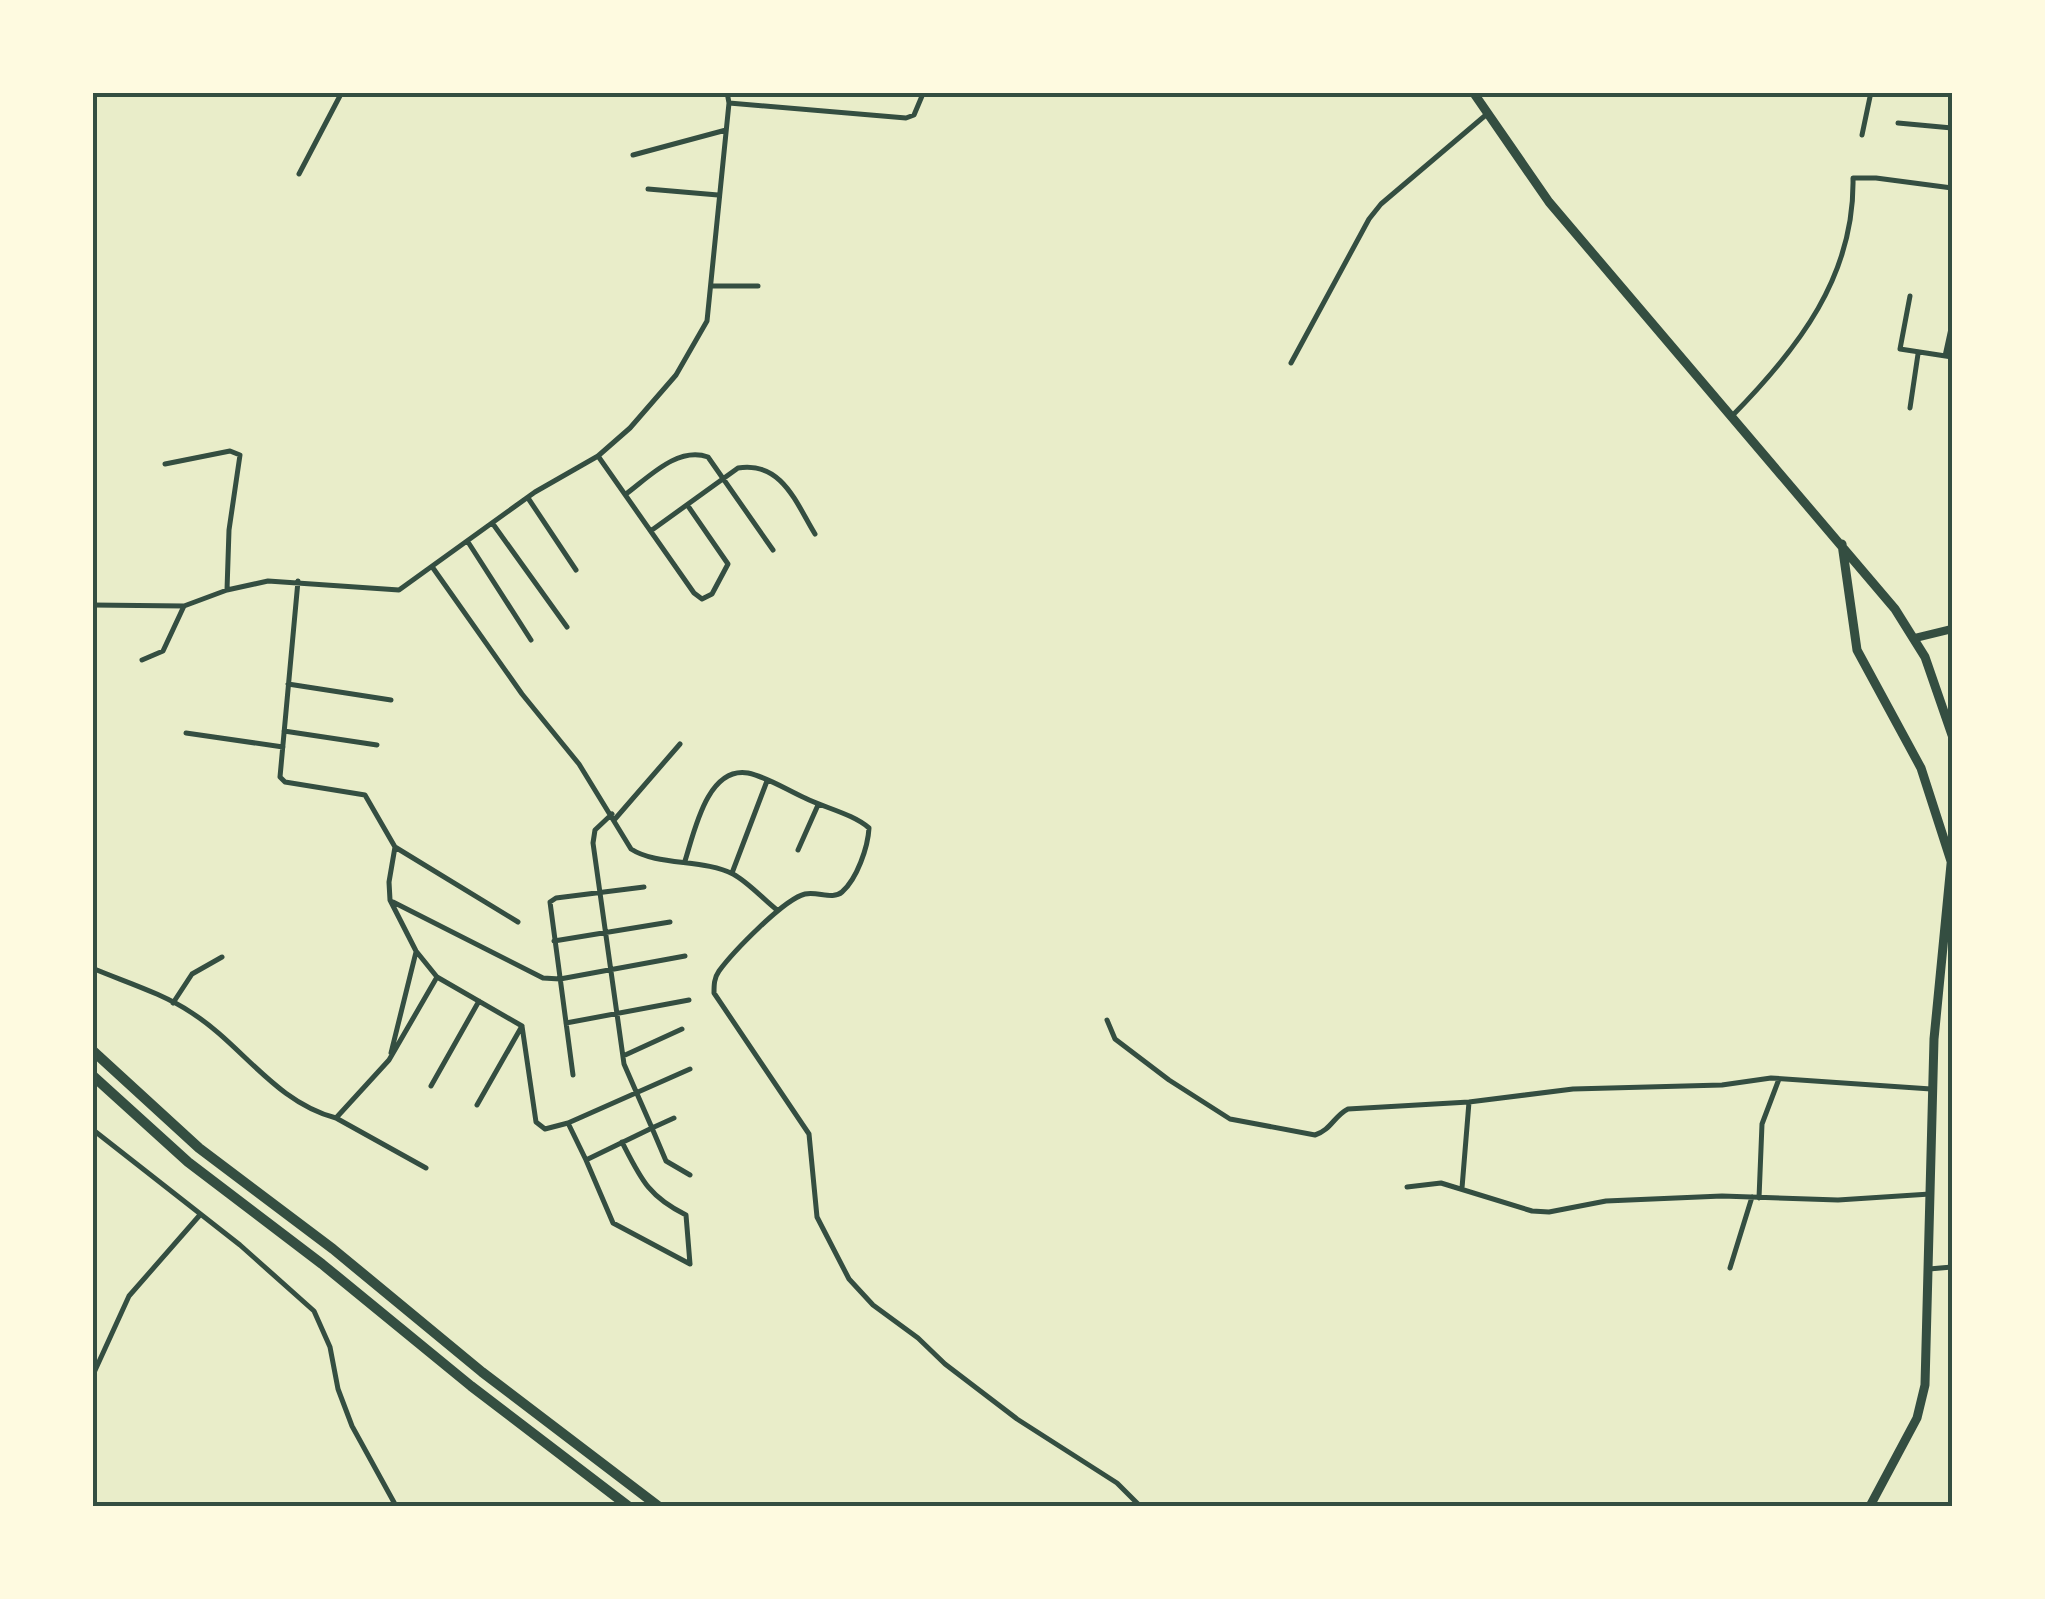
<svg xmlns="http://www.w3.org/2000/svg" width="2045" height="1599" font-family="Arial,sans-serif">
	<style>
		.lines { fill: none; stroke-linecap: round; stroke-linejoin: round }
		.minor { stroke: #344e41; stroke-width: 5 }
		.tertiary { stroke: #344e41; stroke-width: 8 }
		.trunk { stroke: #344e41; stroke-width: 9 }
		.motorway { stroke: #344e41; stroke-width: 10 }
		.neatline { fill: none; stroke: #344e41; stroke-width: 4 }
	</style>
	<rect width="100%" height="100%" fill="#e9edc9"/>
	<g class="lines">
		<path class="minor" d="M729 103 906 118 914 115 922 96
			M1898 123 1952 128
			M1862 135 1871 92
			M633 155 726 130
			M299 174 342 92
			M648 189 718 195
			M712 286H758
			M1910 296 1900 349 1952 357
			M1945 356 1952 324
			M1291 363 1369 219 1381 204 1487 114
			M1910 408 1918 354
			M1732 416C1798 349 1855 276 1853 178H1876L1952 188
			M598 456 694 593 702 599 712 594 728 564 688 506
			M165 464 230 451 240 455 229 530 227 590
			M626 494C649 477 678 446 708 457L773 550
			M528 498 576 570
			M493 524 567 627
			M652 530 738 468C782 461 796 503 815 534
			M468 542 531 640
			M433 568 522 694 579 764 631 849C657 866 704 859 733 874 748 882 763 899 777 910
			M298 581 280 777 285 782 365 795 395 847 389 882 390 900 416 951 437 977 522 1026 536 1122 545 1129 568 1123
			M92 605 184 606 227 590 268 581 399 590 535 492 598 456 630 428 676 375 707 321 729 103 727 92
			M142 660 163 651 184 606
			M288 684 391 700
			M284 731 377 745
			M186 733 283 747
			M612 814 595 830 593 843 624 1064 652 1128 586 1160 613 1223 690 1264
			M615 819 680 744
			M395 847 518 922
			M798 850 818 805
			M685 861C694 833 707 766 748 773 767 777 787 790 805 798 825 808 853 814 869 828 868 847 857 879 842 892 833 900 817 891 805 894 784 899 733 952 719 971 714 978 714 985 714 993L809 1134 817 1217 849 1279 873 1305 918 1338 945 1364 1017 1419 1117 1483 1140 1506
			M732 873 767 781
			M393 902 543 978 560 979 685 956
			M554 941 670 922
			M92 968C125 982 162 993 192 1013 242 1045 275 1102 336 1118L389 1060 437 977
			M173 1003 192 974 222 957
			M1107 1020 1115 1039 1169 1080 1230 1119 1315 1135C1331 1130 1334 1116 1348 1109L1469 1102 1573 1089 1722 1085 1771 1078 1931 1089
			M566 1023 689 1000
			M391 1053 416 952
			M623 1056 682 1029
			M573 1075 550 902 556 898 644 887
			M431 1086 479 1001
			M477 1105 522 1026
			M336 1118 426 1168
			M674 1118 652 1128 666 1161 690 1175
			M92 1129 240 1245 314 1311 330 1347 338 1389 352 1426 396 1506
			M622 1142C641 1179 648 1196 686 1215L690 1264
			M586 1160 568 1123 690 1069
			M1407 1187 1441 1183 1532 1211 1549 1212 1606 1201 1722 1196 1838 1200 1930 1194
			M1462 1188 1469 1102
			M1759 1198 1762 1124 1779 1079
			M1730 1268 1752 1197
			M1929 1269 1952 1267
			M92 1377 129 1296 199 1216"/>
		<path class="tertiary" d="M1915 638 1952 629"/>
		<path class="trunk" d="M1473 92 1549 202 1895 609 1925 657 1952 735
			M1842 544 1857 650 1921 768 1951 861
			M1870 1506 1917 1418 1925 1385 1934 1039 1952 854"/>
		<path class="motorway" d="M92 1050 199 1148 333 1249 482 1372 658 1506
			M92 1075 188 1162 322 1264 471 1386 628 1506"/>
	</g>
	<rect width="2045" height="1599" fill="none" stroke="#fefae0" stroke-width="190"/>
	<rect x="95" y="95" width="1855" height="1409" class="neatline"/>
</svg>
